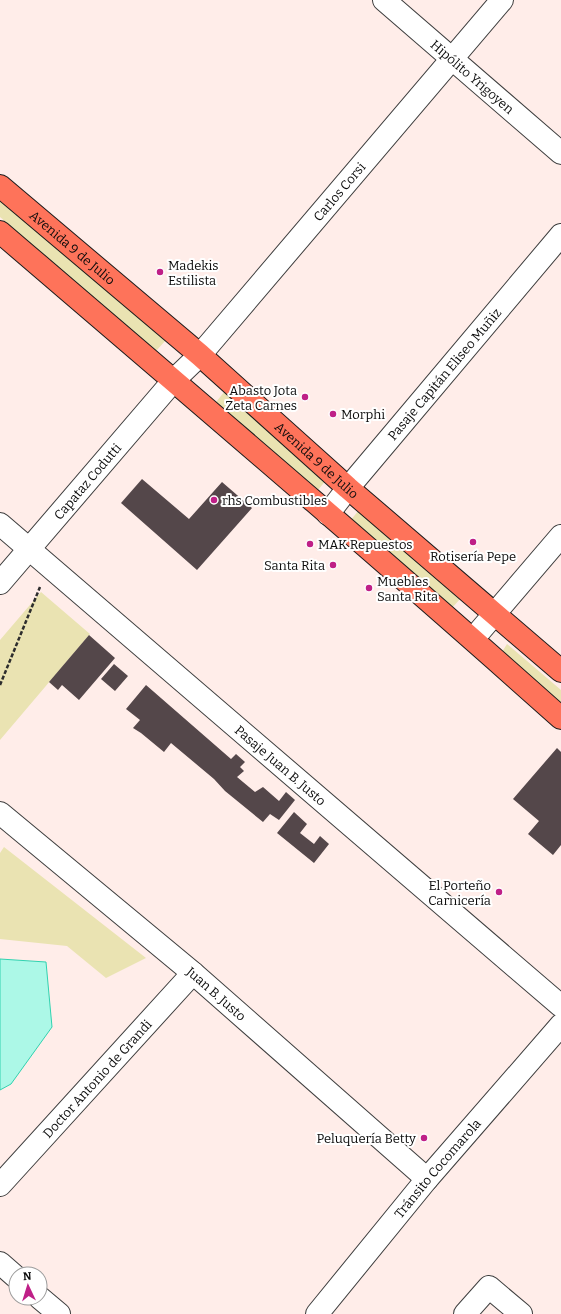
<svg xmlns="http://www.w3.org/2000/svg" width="561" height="1314" font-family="Bitter,serif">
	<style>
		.green { fill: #eae3b2 }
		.water { fill: #acf8e7; stroke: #30d2b0 }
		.building { fill: #54474a }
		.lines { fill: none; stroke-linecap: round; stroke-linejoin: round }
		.minor-casing { stroke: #3e3e3e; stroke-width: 24 }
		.major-casing { stroke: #1c1c1c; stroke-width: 24 }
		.path { stroke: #2d2d2d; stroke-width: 2.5; stroke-dasharray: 4 2; stroke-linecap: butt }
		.minor { stroke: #fff; stroke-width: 22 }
		.major { stroke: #fe735a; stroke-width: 22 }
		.poi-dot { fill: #bf1f87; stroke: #fff; stroke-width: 1.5 }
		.labels { text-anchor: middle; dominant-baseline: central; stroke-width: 4; stroke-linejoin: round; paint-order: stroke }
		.street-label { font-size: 13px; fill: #0b0b0b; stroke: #fff }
		.poi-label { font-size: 13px; fill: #0b0b0b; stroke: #fff; text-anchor: start }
	</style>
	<rect width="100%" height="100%" fill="#ffede9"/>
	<path class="green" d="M0 198 166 340 156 351 0 217Z
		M225 391 327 479 318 490 216 402Z
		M359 510 461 598 451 609 350 521Z
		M41 592 90 634 0 740V640Z
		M507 644 561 690V703L502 652Z
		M4 847 146 958 106 978 67 946 0 939V853Z"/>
	<path class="water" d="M0 959 46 962 52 1027 11 1084 0 1090Z"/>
	<path class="building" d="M142 479 189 519 222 482 252 508 197 570 121 503Z
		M89 635 115 658 79 700 62 685 58 690 49 682Z
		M114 664 128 676 115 691 101 679Z
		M146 685 231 759 236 754 245 762 240 767 244 771 237 777 255 792 263 787 279 801 286 792 295 800 279 820 270 814 263 822 225 791 214 779 171 743 164 752 141 733 133 728 140 720 126 709Z
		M557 748 561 752V845L553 855 528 834 539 821 513 799Z
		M294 812 307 824 300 833 314 844 320 836 329 844 314 863 277 833Z"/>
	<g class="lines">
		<g class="minor-casing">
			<g id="minor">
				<path id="s1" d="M384 0 561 153"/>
				<path id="s2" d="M328 514 348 488 561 235"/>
				<path id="s3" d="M0 524 561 1006"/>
				<path id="s4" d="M0 583 174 380 200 355 502 0"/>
				<path d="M473 639 561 536"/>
				<path id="s5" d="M0 813 193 973 427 1179"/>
				<path id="s6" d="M0 1185 193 973"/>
				<path d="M0 1263 16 1277"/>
				<path d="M40 1298 59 1314"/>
				<path id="s7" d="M317 1314 427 1179 561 1025"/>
				<path d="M465 1314 489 1287 521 1314"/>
			</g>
		</g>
		<g class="major-casing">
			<g id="major">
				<path id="s8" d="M0 186 200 355 348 488 561 671"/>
				<path d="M0 232C188 393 376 553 561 718"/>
			</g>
		</g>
		<path class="path" d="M0 685 40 587"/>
		<use href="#minor" class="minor"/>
		<use href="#major" class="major"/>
	</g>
	<g class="poi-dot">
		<circle cx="160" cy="272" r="4"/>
		<circle cx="305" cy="397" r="4"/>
		<circle cx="333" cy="414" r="4"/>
		<circle cx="214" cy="500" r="4"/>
		<circle cx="473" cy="542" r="4"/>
		<circle cx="310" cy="544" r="4"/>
		<circle cx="333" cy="565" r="4"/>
		<circle cx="369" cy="588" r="4"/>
		<circle cx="499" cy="892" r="4"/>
		<circle cx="424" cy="1138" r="4"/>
	</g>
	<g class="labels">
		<g class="street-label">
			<text stroke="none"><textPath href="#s1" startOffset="117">Hipólito Yrigoyen</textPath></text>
			<text stroke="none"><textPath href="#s4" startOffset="518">Carlos Corsi</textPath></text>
			<text stroke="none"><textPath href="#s8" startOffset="95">Avenida 9 de Julio</textPath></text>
			<text stroke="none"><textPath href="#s2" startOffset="182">Pasaje Capitán Eliseo Muñiz</textPath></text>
			<text stroke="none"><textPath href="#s8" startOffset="419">Avenida 9 de Julio</textPath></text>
			<text stroke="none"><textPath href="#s4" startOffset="134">Capataz Codutti</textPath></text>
			<text stroke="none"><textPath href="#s3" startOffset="370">Pasaje Juan B. Justo</textPath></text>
			<text stroke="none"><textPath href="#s5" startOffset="282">Juan B. Justo</textPath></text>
			<text stroke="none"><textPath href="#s6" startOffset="144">Doctor Antonio de Grandi</textPath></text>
			<text stroke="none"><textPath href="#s7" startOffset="189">Tránsito Cocomarola</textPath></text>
		</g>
		<g class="poi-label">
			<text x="168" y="265">Madekis<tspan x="168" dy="15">Estilista</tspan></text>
			<text x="297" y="390" text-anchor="end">Abasto Jota<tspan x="297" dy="15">Zeta Carnes</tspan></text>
			<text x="341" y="414">Morphi</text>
			<text x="222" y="500">rhs Combustibles</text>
			<text x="318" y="544">MAK Repuestos</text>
			<text x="473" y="556" text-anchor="middle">Rotisería Pepe</text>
			<text x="325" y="565" text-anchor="end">Santa Rita</text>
			<text x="377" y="581">Muebles<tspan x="377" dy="15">Santa Rita</tspan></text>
			<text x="491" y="885" text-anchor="end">El Porteño<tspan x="491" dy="15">Carnicería</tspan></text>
			<text x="416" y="1138" text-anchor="end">Peluquería Betty</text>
		</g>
	</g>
	<g transform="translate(28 1286) rotate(356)"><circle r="19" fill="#ffffff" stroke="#9d9d9d"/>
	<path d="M0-3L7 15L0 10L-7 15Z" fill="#bf1f87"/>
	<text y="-6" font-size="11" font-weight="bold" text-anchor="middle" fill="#0b0b0b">N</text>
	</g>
</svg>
